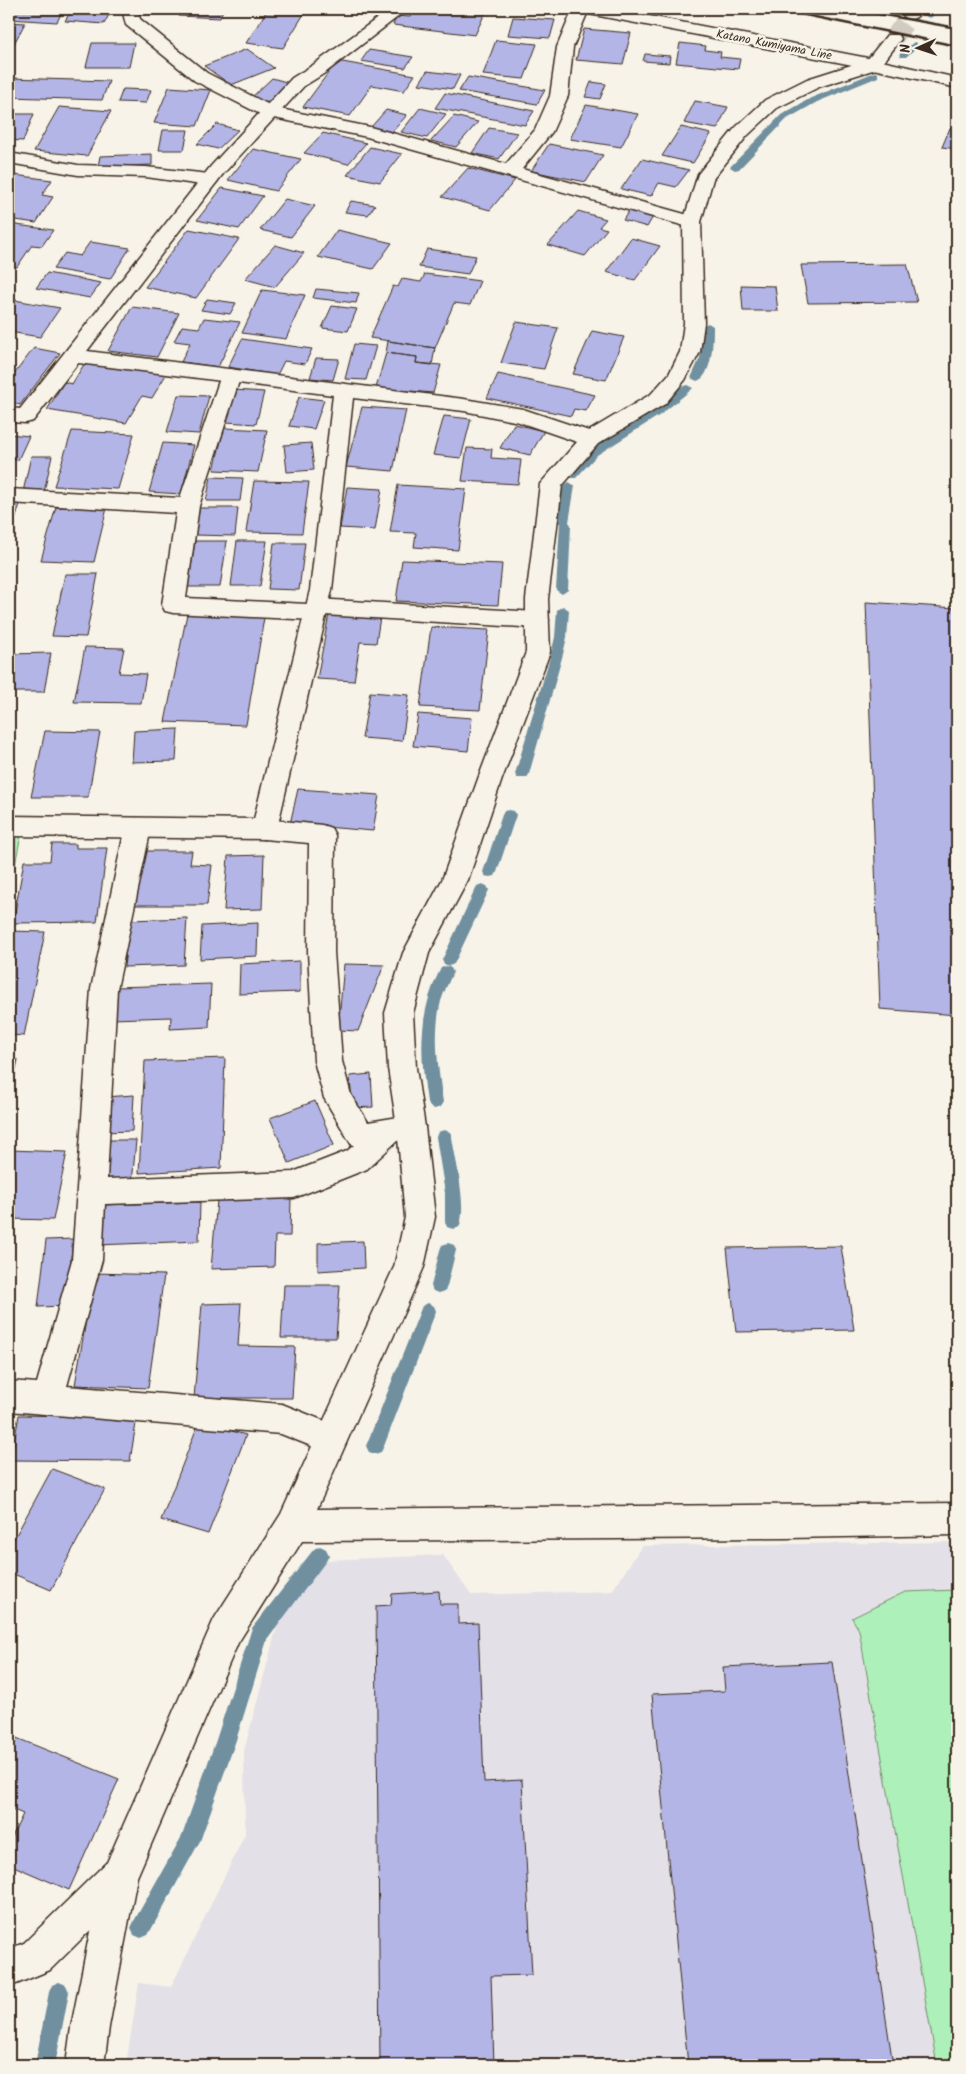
<svg xmlns="http://www.w3.org/2000/svg" width="966" height="2074" font-family="Kalam,sans-serif">
	<style>
		.built { fill: #e3e0e7 }
		.green { fill: #adf0ba; stroke: #748d6c }
		.lines { fill: none; stroke-linecap: round; stroke-linejoin: round }
		.stream { fill: #708f9f; fill-rule: evenodd }
		.building { fill: #b3b5e6; stroke: #3b2a1e }
		.street-tunnel { stroke: #d1cbc0; stroke-width: 19; stroke-dasharray: 19 9; stroke-linecap: butt }
		.lane-casing { stroke: #3b2a1e; stroke-width: 3 }
		.street-casing { stroke: #3b2a1e; stroke-width: 3 }
		.secondary-casing { stroke: #3b2a1e; stroke-width: 3 }
		.lane { fill: #f7f3e8; fill-rule: evenodd }
		.street { fill: #f7f3e8; fill-rule: evenodd }
		.secondary { fill: #f7f3e8; fill-rule: evenodd }
		.rail { stroke: #3b2a1e; stroke-width: 2.5 }
		.labels { text-anchor: middle; dominant-baseline: central; stroke-width: 5; stroke-linejoin: round; paint-order: stroke }
		.far-street-label { font-size: 12px; fill: #3b2a1e; stroke: #f7f3e8 }
	</style>
	<rect width="100%" height="100%" fill="#f7f3e8"/>
	<filter id="ink" filterUnits="userSpaceOnUse"><feTurbulence type="fractalNoise" baseFrequency=".02" numOctaves="2"/><feDisplacementMap in="SourceGraphic" scale="10" xChannelSelector="R" yChannelSelector="G"/><feConvolveMatrix kernelMatrix="1 2 1 2 8 2 1 2 1" color-interpolation-filters="sRGB"/></filter>
	<g filter="url(#ink)">
		<path class="built" d="M957 1542V2065H126L139 1983 171 1987 245 1834 244 1751 279 1619 327 1560 443 1555 471 1595 612 1591 642 1546Z"/>
		<path class="green" d="M9 835H21L14 870H9Z
			M957 1590V2065H937L859 1630 852 1618 905 1592Z"/>
		<g class="lines">
			<path class="stream" d="M929 9H938L932 17 929 18 924 15Z
				M914 42 917 43V47L906 57H900V53Z
				M875 72 878 73V77L817 102 787 119 739 169 735 170 730 167 781 115 811 98Z
				M708 323 713 326C713 339 713 377 697 381L691 378 700 358 703 326Z
				M687 385 693 388 691 390 660 415 597 455 576 478H568L566 475C587 443 622 430 652 410 663 402 675 388 687 385Z
				M569 482 575 486 569 522 571 525 568 590 562 594 556 590 560 523 558 520 563 486Z
				M563 606 569 610 567 637 563 654 529 774 527 778H517L515 774 551 654 555 637 557 610Z
				M509 810 514 811 516 815 497 872 495 876 490 877 485 876 483 872 502 815 504 811Z
				M482 884 487 886 489 890 456 960 454 964 449 966 444 964 442 960 475 890 477 886Z
				M446 966 451 968 453 972C449 982 444 991 441 1001 433 1033 438 1069 443 1102L440 1107 435 1109 430 1107 427 1102C420 1053 418 1013 441 968Z
				M444 1130 450 1132 452 1137C455 1159 468 1208 459 1227L453 1229 447 1227 445 1222V1193L436 1137 438 1132Z
				M448 1243 454 1245 456 1250 447 1286 445 1291 439 1293 433 1291 431 1286 440 1250 442 1245Z
				M428 1303 434 1306 436 1311 384 1446 381 1452 375 1454 369 1452 366 1446 422 1306Z
				M320 1546 326 1549 329 1555 326 1561 267 1640 236 1740 200 1841 148 1935 141 1938 134 1935 131 1928 134 1921 182 1836 216 1740 252 1628 314 1549Z
				M59 1982 66 1985 69 1992 55 2065H35L49 1992 52 1985Z"/>
		</g>
		<path class="building" d="M17 9H43L63 10 57 22 9 19V10L15 11Z
			M72 9H112L104 24 65 21Z
			M182 9H223L220 18 179 16Z
			M268 9H307L283 48 246 43Z
			M336 9H371L368 14 335 11Z
			M414 9H463L486 11 475 35 393 25 397 16 410 17Z
			M513 17 555 20 550 38 508 35Z
			M9 22 25 23 9 53Z
			M584 29 631 33 623 64 576 60Z
			M496 40 537 44 524 79 483 75Z
			M92 43H134L129 67H86Z
			M680 43 706 46 705 50 721 52 720 57 740 59 738 69 676 63Z
			M247 49 274 68 231 85 204 66Z
			M369 50 413 57 405 68 361 61Z
			M645 54 670 56 669 63 643 61Z
			M337 61 415 75 404 91 372 85 350 116 303 107Z
			M427 71 460 75 453 89 419 84Z
			M468 77 545 90 537 104 459 91Z
			M9 78 109 81 102 100 9 97Z
			M272 78 290 83 269 103 251 98Z
			M591 82 606 84 600 99 585 97Z
			M169 87 211 90 197 126 154 123Z
			M123 89 151 90 146 103 118 102Z
			M445 93 534 111 525 125 435 108Z
			M695 101 728 107 717 129 684 123Z
			M586 105 638 114 621 147 570 139Z
			M59 107 111 111 87 156 34 151Z
			M420 108 446 114 427 138 401 132Z
			M386 110 407 115 392 132 371 127Z
			M14 114H34L23 141 9 140V125Z
			M454 116 478 122 456 147 431 141Z
			M217 124 238 130 218 149 197 144Z
			M681 127 711 134 693 163 662 156Z
			M489 128 517 133 499 159 472 153Z
			M950 128 957 129V149L942 147Z
			M163 130H188L184 150H159Z
			M323 133 366 143 348 164 304 153Z
			M549 144 603 155 586 182 531 171Z
			M370 147 402 154 380 182 347 175Z
			M253 149 301 159 276 191 228 180Z
			M152 154V165L98 167 100 156Z
			M642 159 689 170 676 187 659 183 651 196 621 189Z
			M468 168 515 180 490 210 442 197Z
			M14 175 52 180 42 195 53 197 36 223 9 219V183Z
			M222 188 263 196 239 229 197 220Z
			M285 199 315 206 291 237 260 230Z
			M351 201 375 205 368 215 345 212Z
			M630 209 654 215 647 227 623 220Z
			M578 211 606 219 599 227 607 229 585 256 548 245Z
			M9 224 53 230 42 246 32 245 17 267 9 266Z
			M189 229 239 239 196 298 145 287Z
			M337 230 392 243 373 269 318 257Z
			M631 238 660 246 635 280 606 272Z
			M90 242 130 248 110 279 53 269 65 253 80 256Z
			M275 245 304 253 275 287 245 279Z
			M427 249 476 256 468 274 419 267Z
			M907 264 917 302 808 303 801 265Z
			M47 273 101 283 90 298 36 288Z
			M425 274 480 281 470 305 454 303 435 348 370 338 393 286 398 287 402 279 421 282Z
			M741 285 775 286 778 311H743Z
			M316 289 359 293 356 303 313 298Z
			M262 290 305 295 286 339 242 333Z
			M9 299 60 308 40 337 9 332Z
			M207 299 236 303 230 314 201 310Z
			M332 306 357 309 348 331 322 328Z
			M132 307 179 313 157 357 108 351Z
			M204 318 240 322 218 367 181 362 190 343 174 341 182 326 199 328Z
			M516 322 558 328 544 369 501 363Z
			M592 331 624 337 606 380 573 374Z
			M242 339 312 349 305 364 284 361 277 375 228 367Z
			M388 341 435 348 432 365 416 363 417 357 386 353Z
			M354 344 376 346 366 380 345 379Z
			M34 348 60 353 20 405 9 402V381Z
			M386 353 417 357 416 363 441 365 433 393 376 388Z
			M316 358 339 359 333 380 310 378Z
			M86 361 167 373 152 398 142 396 126 423 47 410 64 382 72 384Z
			M498 374 595 395 586 411 574 409 571 416 487 398Z
			M234 390 264 392 256 424 226 422Z
			M178 395 209 396 199 434 167 432Z
			M299 397 324 400 314 429 289 426Z
			M362 407 406 410 393 471 346 467Z
			M444 416 471 419 461 458 433 455Z
			M514 424 544 431 530 455 500 448Z
			M224 428 267 430 258 472 214 470Z
			M72 431 134 434 118 489 54 486Z
			M9 434 29 436 18 460 9 459Z
			M163 443 194 445 181 494 149 492Z
			M311 443 314 470 287 472 284 445Z
			M467 448 492 449 491 458 521 460 518 484 462 481Z
			M31 456H52L44 492H23Z
			M211 477 243 478 240 501H206Z
			M254 481 309 482 302 533 246 532Z
			M398 485 466 489 458 550 414 547 416 533 390 532Z
			M347 487 382 489 375 530 340 528Z
			M9 504H20L9 540Z
			M56 507 107 508 94 562 41 560Z
			M197 508H238L235 536 194 535Z
			M195 541H227L220 587H188Z
			M237 541H267L260 586H231Z
			M274 543H305L299 590 268 589Z
			M402 560 502 564 498 605 396 601Z
			M65 574H98L86 637 52 636Z
			M866 602 957 608V1015L880 1009Z
			M188 609 265 612 246 725 165 722Z
			M329 614 380 617 376 643 360 642 354 681 317 679Z
			M431 627 489 630 480 710 420 707Z
			M85 647 124 648 119 673 146 674 141 703 74 702Z
			M51 653 44 692H9V654Z
			M370 692 409 695 402 741 362 738Z
			M418 714 472 718 468 751 413 746Z
			M178 729 176 761 132 762 134 731Z
			M45 731 100 732 88 797H31Z
			M298 789 379 795 373 831 290 824Z
			M52 844H76V848H107L97 922 13 923 24 861H50Z
			M143 851H192L190 864 212 865 207 905H135Z
			M264 855 262 909 224 910 228 856Z
			M187 918 184 965 124 967 129 920Z
			M258 923 257 956 200 959 202 926Z
			M9 931 45 932 24 1036 9 1035Z
			M300 961V992L239 994 240 964Z
			M344 964 384 965 358 1031 338 1030Z
			M211 984 209 1027 170 1029 171 1017 112 1019 116 987Z
			M225 1058 221 1168 139 1173 145 1061Z
			M9 1060H18L9 1100Z
			M371 1074 373 1107 352 1108 350 1076Z
			M134 1095 132 1131 102 1132 105 1097Z
			M315 1101 334 1145 289 1163 270 1118Z
			M104 1140H136L132 1184 98 1185Z
			M9 1150 67 1152 53 1220 9 1219Z
			M291 1198 290 1236H275L274 1267 211 1269 217 1200Z
			M200 1202 199 1241 97 1245 101 1205Z
			M73 1239 66 1306 38 1307 46 1240Z
			M363 1241 364 1268 318 1271V1243Z
			M841 1246 854 1330 736 1332 727 1248Z
			M94 1273 164 1275 148 1388 75 1385Z
			M284 1285H340L336 1338H281Z
			M241 1303 238 1346 295 1347 292 1398H194L202 1304Z
			M19 1415 137 1417 130 1461 11 1460Z
			M199 1422 246 1435 208 1534 161 1520Z
			M52 1469 105 1489 51 1590 9 1572V1548Z
			M439 1591 440 1604H458V1624L478 1623 484 1782 522 1780 532 1975 491 1976 494 2065H380L376 1606 391 1605 392 1594Z
			M832 1662 893 2065H688L652 1694 725 1691 723 1667Z
			M9 1735 119 1779 69 1890 9 1864V1843L23 1814 9 1808Z"/>
		<g class="lines">
			<path class="street-tunnel" d="M893 39 911 14"/>
			<g class="lane-casing">
				<path id="lane" d="M122 9H138L140 19 207 73 275 108 370 127 506 164 535 130 550 96 557 47 573 9H589L573 47 568 96 552 132 522 169 699 218 701 222 699 226 692 228 367 137 264 116 195 81 126 25Z
					M9 153 78 165 146 167 209 174 215 176 218 180 215 184 209 186 146 177 78 175 9 163Z
					M231 369 238 371 241 375 199 506 186 598 307 604 316 599 537 612 545 614 549 620 545 626 537 628 324 615 315 620 173 613 165 611 162 605 176 513 9 503V489L180 498 221 375 224 371Z
					M138 818 147 821 151 828 117 989 107 1179 293 1172 347 1151 354 1145 351 1144 324 1098 314 1061 308 952 309 843 264 839 255 836 251 829 255 822 264 819 322 825 331 828 335 835 334 952 342 1061 351 1095 368 1122 411 1115 421 1118 425 1127 421 1136 397 1141 367 1169 294 1198 105 1204 102 1260 67 1386 282 1404 342 1428 347 1439 342 1450 331 1454 281 1434 9 1411V1381L37 1383 72 1260 91 989 125 828 129 821Z
					M119 1858 132 1863 137 1876 132 1889 50 1970 9 1987V1949L24 1943 106 1863Z"/>
			</g>
			<g class="street-casing">
				<path id="street" d="M390 9H408L325 73 304 86 223 174 87 351 464 399 523 409 589 431 651 394 669 374 680 352 684 323 683 222 698 174 735 128 765 100 807 79 867 60 887 35H899L901 39 879 68 819 87 777 108 747 136 713 179 701 222 704 323 700 352 685 380 665 404 598 444 562 486 548 599 550 652 502 779 468 880 429 953 413 1013 416 1068 425 1127 435 1217 424 1267 317 1509 957 1503V1535L787 1538 302 1541 238 1643 137 1877 109 2027 104 2065H66L71 2027 101 1876 214 1619 281 1514 394 1267 405 1217 397 1127 388 1068 385 1013 403 953 442 880 478 779 526 652V599L540 484 577 442 519 422 464 411 353 398 332 590 277 829 273 836 264 839 9 836V816L254 819 310 590 333 395 78 363 33 421 26 423 9 422V408L20 409 211 166 264 108 292 78 313 65Z
					M907 9H923C918 17 915 20 905 18L903 14Z"/>
			</g>
			<g class="secondary-casing">
				<path id="secondary" d="M581 9H613L873 59 957 78V88L873 69 589 14 583 13Z"/>
			</g>
			<use href="#lane" class="lane"/>
			<use href="#street" class="street"/>
			<use href="#secondary" class="secondary"/>
			<path class="rail" d="M776 9 957 46
				M851 9 957 28"/>
		</g>
	</g>
	<g class="labels">
		<g class="far-street-label">
			<text transform="translate(774 45) rotate(11)">Katano Kumiyama Line</text>
		</g>
	</g>
	<rect width="966" height="2074" fill="none" stroke="#f7f3e8" stroke-width="30"/>
	<rect x="15" y="15" width="936" height="2044" fill="none" stroke="#3b2a1e" stroke-width="2" filter="url(#ink)"/>
	<g transform="translate(918 48) rotate(267)" stroke="#f7f3e8" stroke-width="4" paint-order="stroke">
	<path d="M0-4L9 19L0 12L-9 19Z" fill="#3b2a1e"/>
	<text y="-8" font-size="14" font-weight="bold" text-anchor="middle" fill="#3b2a1e">N</text>
	</g>
</svg>
